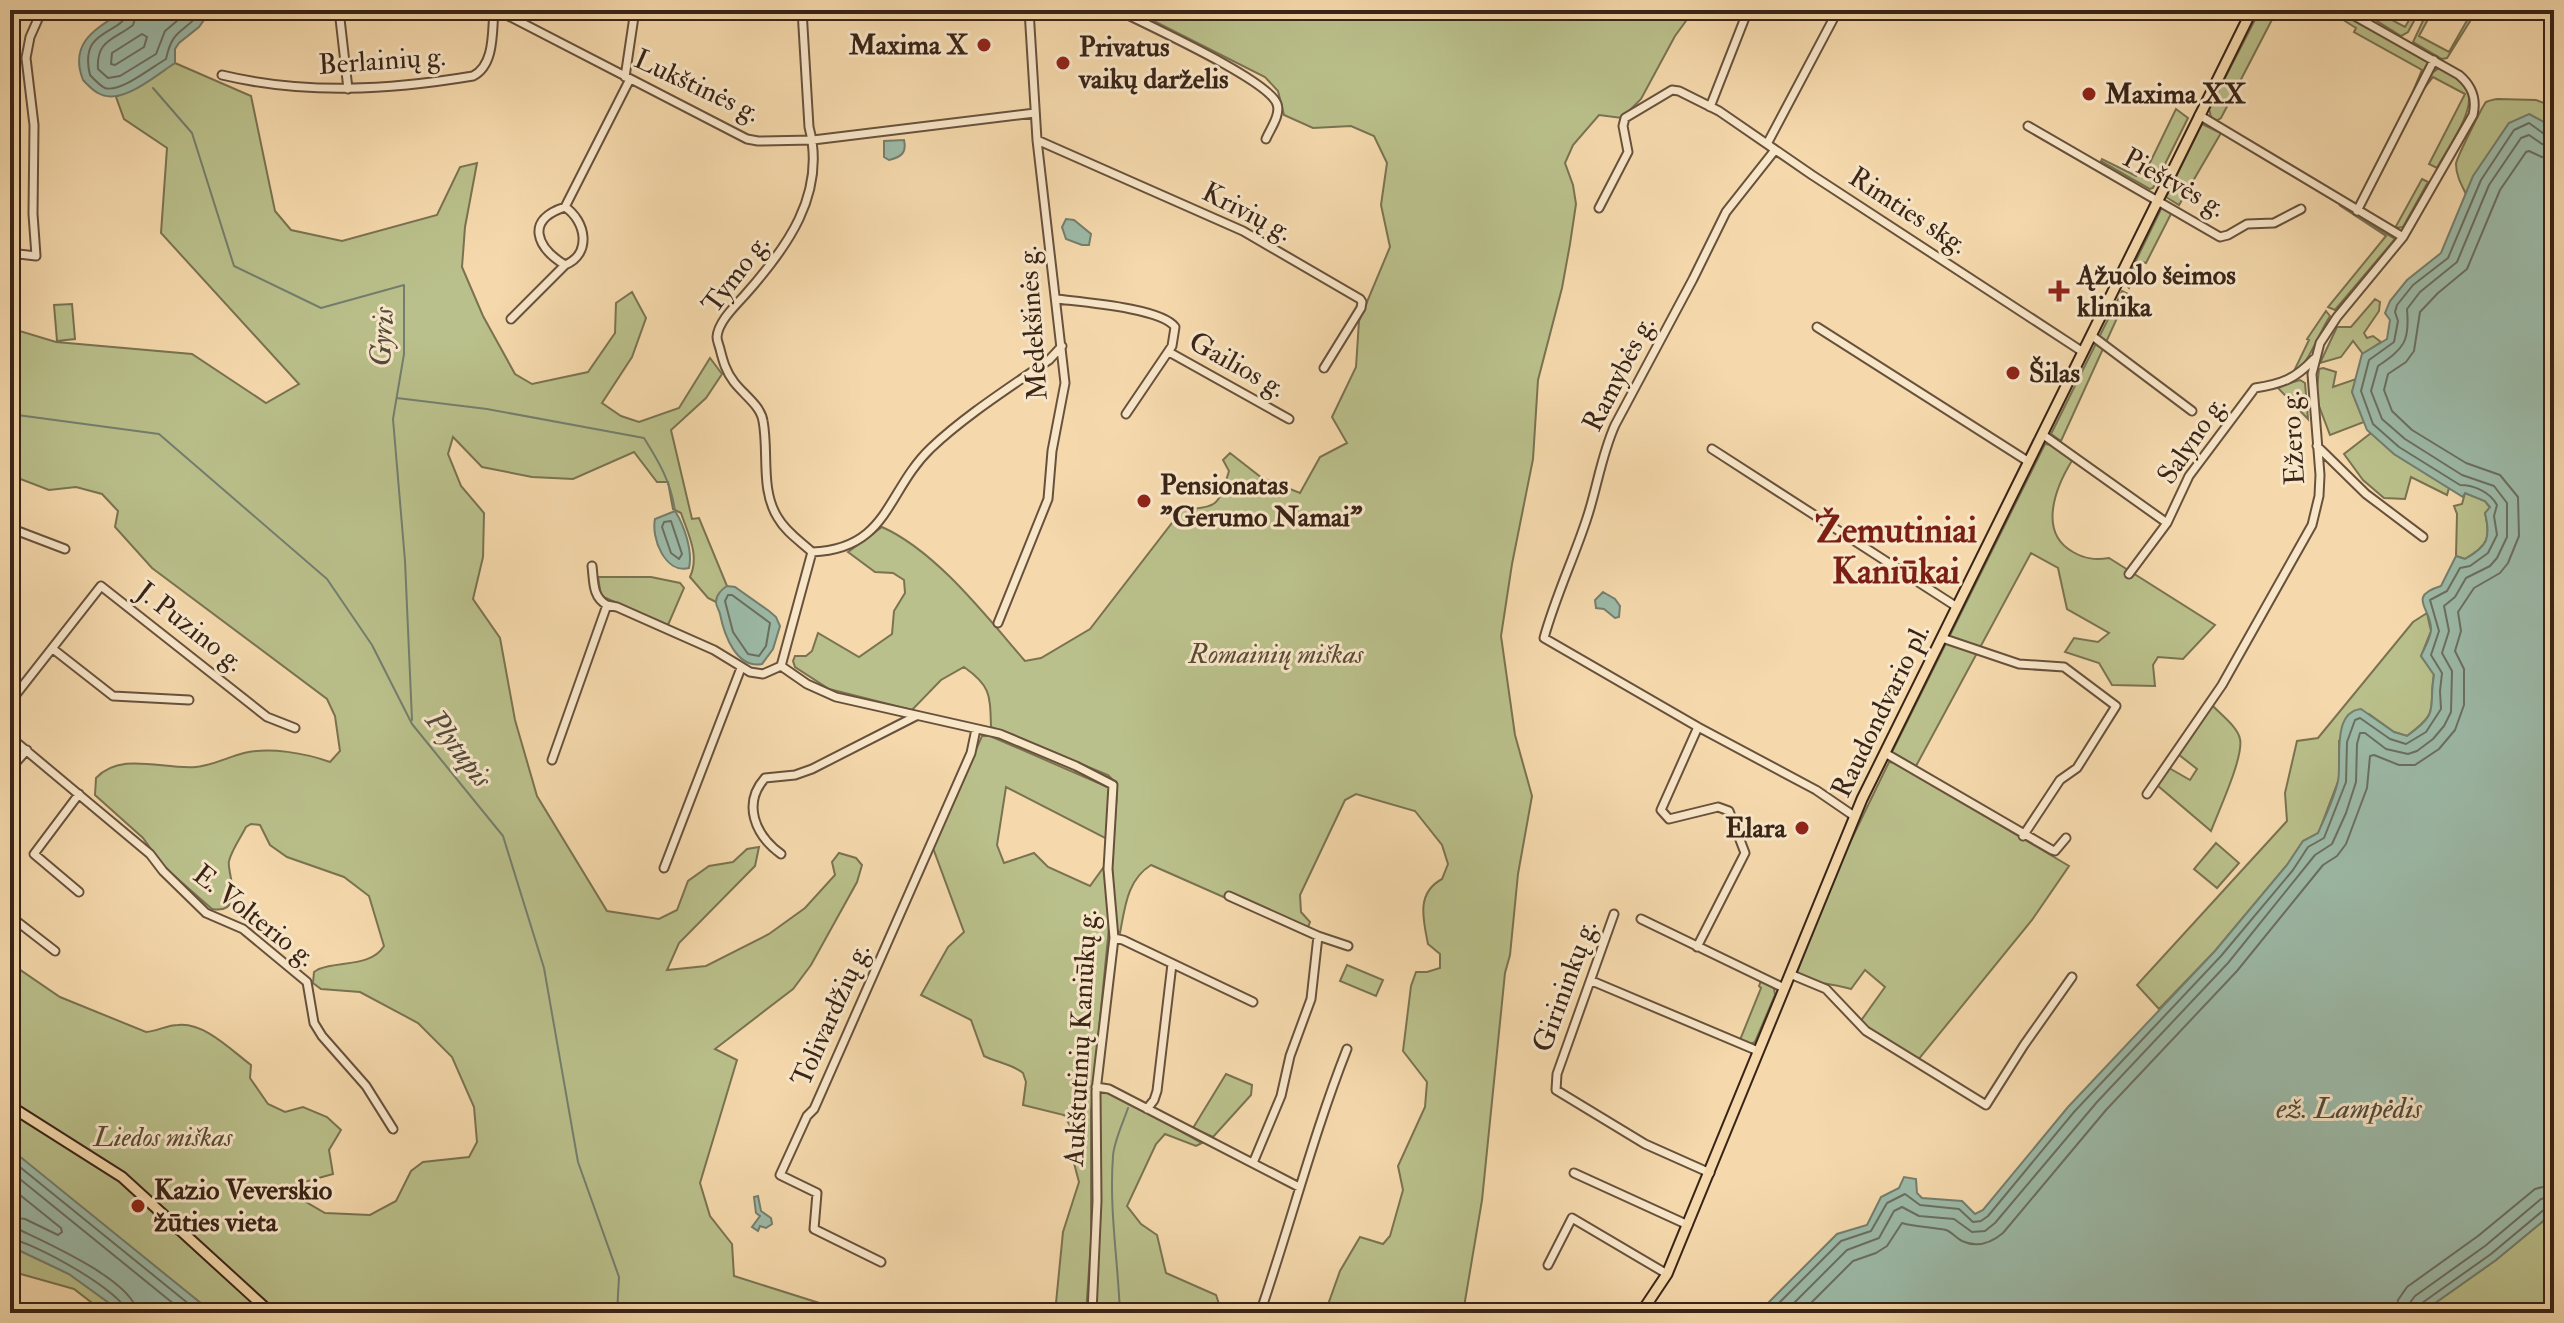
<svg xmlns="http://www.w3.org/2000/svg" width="2564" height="1323" font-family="'IM FELL Double Pica',serif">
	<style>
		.green { fill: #bac08b; stroke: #7a7251; stroke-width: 2 }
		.water { fill: #9cbaa8; stroke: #747e6e; stroke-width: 2 }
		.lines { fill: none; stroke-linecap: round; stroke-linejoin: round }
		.shore { stroke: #6a6f60; stroke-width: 2 }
		.stream { stroke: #747e6e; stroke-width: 2 }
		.minor-casing { stroke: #68513c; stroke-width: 11 }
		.major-casing { stroke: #392417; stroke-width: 13 }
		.minor { stroke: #f8e6c9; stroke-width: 7 }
		.major { stroke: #f5d9ac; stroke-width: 9 }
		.poi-dot { fill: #8f2418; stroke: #f8e6c9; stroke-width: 3 }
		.labels { text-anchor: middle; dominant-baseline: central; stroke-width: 6; stroke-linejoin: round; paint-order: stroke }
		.poi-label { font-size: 28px; font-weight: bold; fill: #392417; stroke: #f8e6c9; text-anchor: start }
		.street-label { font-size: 28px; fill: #392417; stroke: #f8e6c9 }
		.park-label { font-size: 28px; font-style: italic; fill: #594b34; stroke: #f8e6c9 }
		.water-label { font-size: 30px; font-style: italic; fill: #524a3b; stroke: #f8e6c9 }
		.district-label { font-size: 36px; font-weight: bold; fill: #7a1f14; stroke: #f8e6c9 }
	</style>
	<rect width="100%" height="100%" fill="#f5d9ac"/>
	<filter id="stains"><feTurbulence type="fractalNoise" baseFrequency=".0025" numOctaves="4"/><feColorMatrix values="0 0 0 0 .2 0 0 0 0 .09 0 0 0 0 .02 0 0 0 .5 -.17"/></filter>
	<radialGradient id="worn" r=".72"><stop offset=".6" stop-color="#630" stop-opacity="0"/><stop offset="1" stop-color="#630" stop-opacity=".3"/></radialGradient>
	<path class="green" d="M1132 10H1694L1675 36 1641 99 1622 118 1599 115 1573 145 1565 163 1573 185 1576 204 1570 244 1562 288 1538 380 1533 459 1512 564 1501 636 1515 735 1532 796 1518 874 1510 955 1505 973 1482 1200 1463 1313H1325L1340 1271 1360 1237 1383 1244 1390 1236 1403 1190 1398 1166 1425 1107 1427 1082 1403 1051 1411 986 1416 972H1427L1440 968V954L1428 944C1423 919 1416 893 1442 879L1448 864 1442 845 1415 811 1356 794 1345 800 1300 895 1301 912 1310 922 1307 930 1228 899 1151 865C1127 880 1125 907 1120 933L1116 932 1112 867 1117 791 1115 782 1108 775 991 727C990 695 991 686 964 667L941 680 912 710 829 689 795 667 793 661 795 656H806L812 651 818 633 859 657 892 634 894 611 905 593 904 580 893 573 875 572 848 552 882 527C936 551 986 616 1025 661L1041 658 1090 629 1182 510C1219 506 1218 507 1229 471L1223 460 1230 453 1262 478 1300 493 1320 457 1347 443 1332 417 1356 367 1359 321 1390 247 1381 205 1387 163 1374 136 1351 126 1313 128 1284 115 1278 91 1265 77Z
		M2260 10H2277L2221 118 2216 121 2211 117 2209 109Z
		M2309 10H2335L2428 62V68L2414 95 2412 94 2422 70 2354 32 2356 28 2329 11 2324 18Z
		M2373 10 2405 27 2415 10H2420L2408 32 2401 36 2361 11Z
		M2428 10H2433L2419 36 2449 52 2473 10H2477L2447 58 2442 59 2413 42Z
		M175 63 251 96 275 211 291 230 342 241 437 215 460 167 477 163 465 227 462 267 483 316 515 374 532 384 588 372 615 333 616 303 632 292 646 318 632 357 602 403 621 416 639 422 679 408 710 358 722 374 706 398 671 430 692 519 699 518 727 586 718 595 716 602 708 598 690 577C700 555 688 534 681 513L673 509 668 482H657L634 452 573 479 532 477 482 467 453 437 448 454 461 486 484 513 483 557 473 599 500 638 515 720 537 796 607 911 659 919 677 910 688 881 709 866 733 862 747 849 759 847 755 866 679 943 667 970 706 966 769 934 805 908 835 875 832 862 839 853 856 858 862 865 857 882 811 965 793 989 715 1049 737 1060 700 1183 710 1216 732 1244 734 1276 851 1313H213L10 1150V963L60 997 146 1032C158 1031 167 1025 178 1025 204 1022 231 1050 251 1065L250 1078 268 1104 285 1112 303 1107 327 1117 341 1130 329 1150 333 1174 304 1182 294 1195 325 1213 370 1215 396 1201 411 1171 423 1162 469 1157 477 1142 474 1107 452 1057 418 1023 360 992 321 989 313 983 314 972 319 969C340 961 371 967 384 946L369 896 344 877 287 857 270 845 260 825 251 824 246 827C241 837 232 849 229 861 226 870 247 915 212 909L163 866 143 838 95 795 96 778C121 751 163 770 196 767 214 765 228 757 244 753 270 747 305 753 330 762L340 751 335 716 327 699 152 568 115 527 118 511 102 494 76 487 49 490 10 475V328L56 342 192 354 266 403 299 384 161 233 167 148 124 119 116 97Z
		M2439 68C2449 74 2464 80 2468 92 2475 112 2446 150 2437 168L2429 164 2465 94 2433 77 2423 90 2432 73Z
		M2498 99 2536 100 2544 103 2554 112V127L2551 129 2544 122 2509 123 2474 176 2466 194C2461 184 2456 175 2456 164 2456 159 2483 105 2486 102 2488 101 2495 99 2498 99Z
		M2176 109 2188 118 2153 188 2150 189 2101 161 2102 159 2136 176 2139 170 2145 173Z
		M2202 124 2221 133 2179 205 2166 197Z
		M2422 179 2428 182 2403 227 2395 228Z
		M2339 205 2395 239 2335 310 2328 307 2386 236Z
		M2162 207 2173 210 2146 263 2142 262 2129 288 2125 283Z
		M2122 291 2128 294 2061 441 2051 434Z
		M2375 299 2380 302 2379 311 2364 333 2367 338 2373 336 2381 342 2363 354 2353 341 2341 357 2320 363 2337 327H2351Z
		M72 304 75 339 57 341 54 305Z
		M2326 311 2330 316C2318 335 2312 357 2296 372L2294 371 2309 340 2307 339Z
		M2323 368 2336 372 2333 387 2356 379 2352 392 2364 422 2330 435 2316 398 2319 369Z
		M2300 380 2305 383 2308 419 2277 387Z
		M2371 433 2394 454 2449 488 2447 495 2411 477 2405 499 2384 498 2363 480 2344 454Z
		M2045 444 2053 445 2073 459C2056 486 2037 532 2073 552 2085 559 2095 560 2109 558L2215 625 2183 659 2158 657 2153 665 2155 686 2112 685 2099 663 2065 652 2074 638 2098 642 2109 633 2067 609 2058 568 2031 553 1916 766 1892 752Z
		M2465 493 2485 501 2490 508 2485 513C2491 538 2488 546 2465 559L2456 556 2457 514 2454 506 2462 504Z
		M598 577H651L680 583 684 588 668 625 601 596Z
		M2427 613 2431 631 2421 656 2434 674C2428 710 2441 711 2407 736L2394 732 2369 714 2339 741V779L2318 834 2303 841 2287 865 2215 951 2159 1009 2137 985 2287 821 2285 793 2297 741 2318 738 2413 622Z
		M2212 705C2220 714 2238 727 2240 739 2244 757 2218 812 2211 831L2157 785 2169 768 2190 780 2197 769 2178 754Z
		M982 736H990L1110 788 1107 839 1006 787 997 845 1004 863 1034 853 1048 867 1090 886 1106 864 1109 927 1091 1112V1241L1086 1313H1055L1063 1232 1079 1182 1071 1152 1073 1131 1064 1115 1023 1105 1026 1082 1023 1073C1014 1065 996 1062 984 1056L971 1020 921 995 948 947 964 932 933 848Z
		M1889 762 1897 763 2069 866 2032 920 1918 1060 1860 1022 1885 987 1865 970 1851 989C1832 983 1813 985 1797 972L1839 865Z
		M2216 843 2239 863 2217 888 2194 869Z
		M1347 965 1383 980 1376 996 1340 981Z
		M1761 981 1774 988 1775 995 1755 1042 1751 1044 1740 1040 1761 988 1759 986Z
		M1226 1074 1252 1085 1251 1095 1213 1137 1193 1128Z
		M1099 1089 1126 1101 1202 1143 1196 1146 1165 1134 1156 1144 1127 1206 1141 1224 1157 1235 1166 1273 1216 1295 1222 1313H1096L1099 1237Z
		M2554 1212V1313H2421L2496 1260Z
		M10 1246 69 1274 123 1313H105L74 1289 10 1271Z"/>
	<path class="water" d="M125 10H211L199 27 179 43 175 49V63C156 75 121 107 98 93 92 90 87 84 83 80 68 41 98 28 125 10Z
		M2529 114 2544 122 2554 136V1212L2496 1260 2421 1313H1758L1837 1234 1867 1225 1881 1197 1899 1188 1904 1177 1916 1179 1917 1193 1922 1198 1962 1201 1975 1214 1983 1210 2068 1107 2215 951 2287 865 2303 841 2318 833C2325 817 2334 799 2338 781 2342 762 2331 712 2361 709L2394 732 2407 736C2441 712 2428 710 2434 675L2421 656C2424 649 2430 639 2431 631 2433 609 2405 597 2441 586L2456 556 2465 559C2488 546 2491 538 2485 513L2490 507 2485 501 2465 493 2463 497 2394 454 2367 430 2352 392 2362 354 2387 339 2390 320 2385 313 2390 301 2407 280 2441 253 2473 176 2509 123Z
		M904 140C907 153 901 157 889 160L884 157V141Z
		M1066 219 1074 220 1091 234 1089 245H1082L1066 239 1062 227Z
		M675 511C684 525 693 551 689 568 665 574 651 538 655 519Z
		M727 586 735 587 769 611 776 617 780 626 773 649 762 664C736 669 724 634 720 614 719 610 716 606 716 602 716 595 722 589 727 586Z
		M1603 592 1615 599 1620 606 1619 617 1615 618 1604 609 1596 608 1595 600Z
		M10 1150 18 1155 213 1313H123L69 1274 10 1246Z
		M758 1196 761 1211 771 1218 772 1224 766 1228 760 1226 758 1231 752 1227 760 1216 756 1213 754 1197Z"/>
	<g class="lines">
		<path class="shore" d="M128 10C124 36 78 26 90 75 94 79 99 85 105 88 120 93 152 67 166 59 173 26 185 34 202 10
			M138 10 133 25C114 40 96 40 98 69L108 78 120 76 156 54 165 31 190 10
			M142 34 147 37 144 47 115 65 111 64 112 53Z
			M671 521 682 554 679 559 671 553 662 527 664 522Z
			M728 595H732L770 623 766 646 759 656 748 654 733 632 725 601Z
			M10 1159 200 1313
			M10 1171 185 1313
			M10 1187 61 1228 62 1232 58 1235 25 1219 10 1217
			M10 1229 20 1230C47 1243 135 1282 137 1313
			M10 1239C32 1241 125 1293 127 1313
			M1769 1313 1841 1241 1871 1231 1887 1203 1905 1194 1920 1205 1959 1209 1973 1222 1981 1221 1988 1216 2074 1112 2221 956 2293 870 2308 847 2324 838 2346 782 2347 742 2355 720 2360 718 2390 739 2406 744 2426 732 2441 709 2440 691 2442 673 2431 655 2439 631 2430 600 2447 591 2460 568 2470 566 2488 553 2497 535 2494 516 2497 505C2490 492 2474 485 2460 485L2399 447 2373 424 2361 391 2369 360 2394 342 2398 321 2395 312 2397 305 2413 285 2448 258 2481 180 2514 130 2529 123 2547 136 2554 137
			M1784 1313 1847 1250 1879 1238 1894 1211 1902 1207 1919 1216 1954 1219 1972 1232 1985 1231 1995 1223 2097 1102 2228 963 2315 855 2332 844 2346 813 2356 782 2357 744 2360 733H2365L2386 749 2408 754 2417 751 2433 739 2444 726 2451 712 2452 671 2442 653 2449 631 2444 606 2455 597 2466 578 2490 566 2497 558 2507 537V503L2494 486 2462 475 2405 439 2382 419 2371 391 2378 366C2404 348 2410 342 2407 309L2420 292 2457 262 2489 185 2521 138 2529 135 2542 144 2554 147
			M1801 1313 1853 1261 1876 1253 1887 1246 1902 1223C1916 1227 1931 1227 1946 1230 1952 1232 1956 1238 1962 1241 1977 1248 1991 1243 2003 1233L2106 1110 2237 971 2323 865 2337 856 2346 844 2367 788 2370 756 2374 755 2399 765H2415L2439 749 2455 730 2464 705V669L2455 651 2461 631 2458 612 2474 588 2500 573 2508 563 2519 536 2518 497 2500 475 2466 463 2412 430 2392 411 2384 390 2388 374 2406 362 2414 351 2420 312 2438 293 2467 269 2500 190 2526 152 2529 151 2542 157 2554 159
			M2396 1313 2398 1300 2407 1287 2478 1236 2535 1189 2554 1184
			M2408 1313 2409 1304 2415 1296 2485 1246 2541 1199 2554 1196
			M2418 1313 2422 1303 2491 1254 2546 1208 2554 1206"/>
		<path class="stream" d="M153 88 192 133 234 266 321 308 404 285V354L393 419 405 561 412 720
			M397 398 487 409 644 438C659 462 671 482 675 511
			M10 414 159 434 327 579 372 645 412 724 503 836 544 968 578 1162 619 1277 617 1313
			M1120 1313C1118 1261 1109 1209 1113 1156 1114 1141 1123 1123 1128 1108"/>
		<g class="minor-casing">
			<path id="minor" d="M339 10 348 89
				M497 10 747 139 758 141 813 140 1035 113
				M802 10 809 127C827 194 786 249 744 296 735 306 718 322 717 337 717 341 719 345 720 349 723 361 726 372 734 382 743 394 761 406 763 421 769 452 760 490 778 518 786 532 800 541 812 552
				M1118 10C1147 25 1269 80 1277 104 1281 115 1270 129 1266 139
				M222 75C305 95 389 90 473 76 495 65 492 31 494 10
				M625 77 635 10
				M1710 107 1748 10
				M2199 115 2403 237
				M2028 126 2220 237 2228 235 2247 224 2274 223 2301 209
				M1037 140 1243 231 1360 299 1362 302 1361 308 1324 368
				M1767 144 1838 10
				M1775 150 1726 212 1693 279 1615 425C1601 456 1597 489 1586 521 1573 560 1555 598 1544 638L1698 727 1816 790 1854 816
				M565 207C586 221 592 254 565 265 536 247 525 220 565 207L630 79
				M1599 208 1628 152 1623 126 1625 118 1672 90 1679 91 1719 111 1812 175 2083 352
				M2357 211 2434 60
				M10 253 36 256 33 214 34 125 26 58 30 37 42 10
				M1057 299C1081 302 1162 308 1175 327L1172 346 1126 414
				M511 319 565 265
				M1817 327 2029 462
				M2091 335 2192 411
				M1169 352 1289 419
				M2042 434 2167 523
				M2317 446 2366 494 2423 537
				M1712 449 1957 607
				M10 528 65 549
				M2129 574 2167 523 2189 476 2255 388C2282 384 2295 379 2314 359
				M607 605 617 607 714 650 750 672 763 674 781 666
				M998 623 1048 499 1052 451 1065 383 1037 140 1029 10
				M1942 638 2019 664 2064 667 2116 706 2077 768 2060 780 2023 836
				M53 649 113 696 189 700
				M781 666 807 684 836 697 1000 734 1076 766 1113 785 1108 869 1114 938 1096 1091 1097 1201 1092 1313
				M781 666 812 552C889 549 886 491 931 448 966 415 1009 388 1049 360L1062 346
				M10 702 101 586 267 717 295 728
				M10 737 150 854 163 871 206 913 243 929 307 982 314 1023 322 1036 366 1086 393 1129
				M1885 753 2052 850 2055 851 2066 838
				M552 760 607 605C592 597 594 581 592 566
				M10 769 27 750
				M2147 794 2222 685 2312 525 2319 496 2320 475 2312 374 2320 343 2337 317 2403 237 2473 115C2477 98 2472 86 2459 75L2344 10
				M781 854C755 835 742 804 765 778L795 775 812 769 916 716
				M664 868 741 668
				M79 892 34 854 79 794
				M1229 896 1318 936
				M1614 914 1557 1074 1556 1090 1645 1144 1710 1173
				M10 916 55 951
				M1641 919 1784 988
				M1114 938 1123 940 1253 1002
				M1697 947 1745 853 1729 811 1718 807 1669 819 1661 810 1698 727
				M1790 974 1826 989 1866 1031 1986 1105 2024 1045 2072 977
				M1592 981 1758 1051
				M1096 1087 1109 1089 1299 1187
				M1147 1109 1154 1100 1157 1091 1172 964
				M1253 1163 1281 1096 1290 1056 1311 999 1318 936 1348 946
				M1574 1173 1688 1225
				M881 1262 814 1229 817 1193 780 1175 807 1116 814 1109 971 753 976 729
				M1548 1265 1572 1218 1667 1274
				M1260 1313C1290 1226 1313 1135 1347 1049"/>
		</g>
		<g class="major-casing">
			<path id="major" d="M10 1106 122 1177 271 1313
				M1641 1313 1667 1274 1862 799 2252 10"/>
		</g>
		<use href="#minor" class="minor"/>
		<use href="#major" class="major"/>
	</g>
	<g class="poi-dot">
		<circle cx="984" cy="45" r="8"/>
		<circle cx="1063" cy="63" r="8"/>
		<circle cx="2089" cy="94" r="8"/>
		<path d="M2055 279h8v8h8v8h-8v8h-8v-8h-8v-8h8z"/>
		<circle cx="2013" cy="373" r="8"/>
		<circle cx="1144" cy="501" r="8"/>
		<circle cx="1802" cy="828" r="8"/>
		<circle cx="138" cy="1206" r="8"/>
	</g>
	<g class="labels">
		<g class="poi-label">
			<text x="968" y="45" text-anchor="end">Maxima X</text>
			<text x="1079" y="47">Privatus<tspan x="1079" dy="32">vaikų darželis</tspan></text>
			<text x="2105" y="94">Maxima XX</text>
			<text x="2077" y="275">Ąžuolo šeimos<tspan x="2077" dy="32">klinika</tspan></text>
			<text x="2029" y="373">Šilas</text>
			<text x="1160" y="485">Pensionatas<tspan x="1160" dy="32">"Gerumo Namai"</tspan></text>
			<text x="1786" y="828" text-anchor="end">Elara</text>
			<text x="154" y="1190">Kazio Veverskio<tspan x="154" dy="32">žūties vieta</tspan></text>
		</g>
		<g class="street-label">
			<text transform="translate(382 61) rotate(-4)">Berlainių g.</text>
			<text transform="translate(697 86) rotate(25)">Lukštinės g.</text>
			<text transform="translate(2174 183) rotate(29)">Pieštvės g.</text>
			<text transform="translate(1908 211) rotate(33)">Rimties skg.</text>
			<text transform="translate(1247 212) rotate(27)">Krivių g.</text>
			<text transform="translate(736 274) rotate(-53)">Tymo g.</text>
			<text transform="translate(1033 323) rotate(-94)">Medekšinės g.</text>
			<text transform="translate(1237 365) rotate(29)">Gailios g.</text>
			<text transform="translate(1619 374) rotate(-63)">Ramybės g.</text>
			<text transform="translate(2293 438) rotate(-93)">Ežero g.</text>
			<text transform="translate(2192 440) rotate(-56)">Salyno g.</text>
			<text transform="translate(190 627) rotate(38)">J. Puzino g.</text>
			<text transform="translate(1881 711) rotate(-64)">Raudondvario pl.</text>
			<text transform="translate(254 916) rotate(38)">E. Volterio g.</text>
			<text transform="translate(1565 986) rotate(-70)">Girininkų g.</text>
			<text transform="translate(831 1015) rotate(-66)">Tolivardžių g.</text>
			<text transform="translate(1081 1038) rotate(-87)">Aukštutinių Kaniūkų g.</text>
		</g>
		<g class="park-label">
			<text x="1276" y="654">Romainių miškas</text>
			<text x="163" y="1137">Liedos miškas</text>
		</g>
		<g class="water-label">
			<text transform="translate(382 337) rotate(-87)">Gyris</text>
			<text transform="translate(459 749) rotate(52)">Plytupis</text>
			<text x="2349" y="1108">ež. Lampėdis</text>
		</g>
		<g class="district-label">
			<text x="1896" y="530">Žemutiniai<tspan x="1896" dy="41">Kaniūkai</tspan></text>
		</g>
	</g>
	<rect width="2564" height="1323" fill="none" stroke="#f5d9ac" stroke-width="40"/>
	<rect x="12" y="12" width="2540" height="1299" fill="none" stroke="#392417" stroke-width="4"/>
	<rect x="20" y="20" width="2524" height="1283" fill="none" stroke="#392417" stroke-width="2"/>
	<rect width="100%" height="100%" filter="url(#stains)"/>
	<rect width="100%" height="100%" fill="url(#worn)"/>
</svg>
